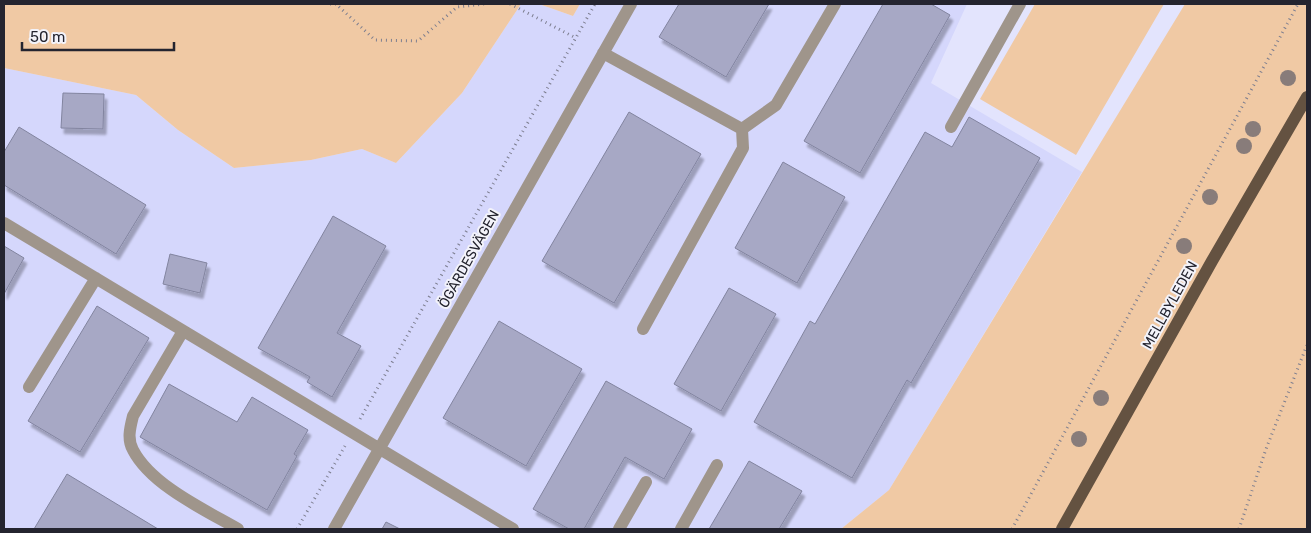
<svg xmlns="http://www.w3.org/2000/svg" width="1311" height="533" font-family="Rubik,sans-serif">
	<style>
		.built { fill: #d5d7fc }
		.green { fill: #f0c9a4 }
		.building { fill: #a7a8c5; stroke: #82849f; filter: url(#shadow) }
		.lines { fill: none; stroke-linecap: round; stroke-linejoin: round }
		.path { stroke: #7d7e8f; stroke-width: 3; stroke-dasharray: 1 4; stroke-linecap: butt }
		.minor { stroke: #9f958b; stroke-width: 12 }
		.major { stroke: #645241; stroke-width: 12 }
		.tree { fill: #887c7a }
		.labels { text-anchor: middle; dominant-baseline: central; stroke-width: 4; stroke-linejoin: round; paint-order: stroke }
		.street-label { font-size: 14px; fill: #24242f; stroke: #f3f3fa }
	</style>
	<defs>
		<filter id="shadow"><feDropShadow dx="3" dy="5.5" stdDeviation="1" flood-color="#0004"/></filter>
	</defs>
	<rect width="100%" height="100%" fill="#e3e4fd"/>
	<path class="built" d="M521 4H539L573 16 580 4H967L931 83 1082 172 889 490 841 529H4V68L136 95 178 130 234 168 311 160 362 149 396 163 462 93Z"/>
	<path class="green" d="M4 4H521L462 93 396 163 362 149 311 160 234 168 178 130 136 95 4 68Z
		M539 4H580L573 16Z
		M1035 4H1164L1076 155 980 99Z
		M1185 4H1307V529H841L889 490Z"/>
	<path class="building" d="M679 4H769L726 77 659 37Z
		M883 4H931L950 15 860 173 804 141Z
		M63 93 104 94 103 129 61 128Z
		M629 112 701 154 614 303 542 261Z
		M969 117 1040 158 911 383 907 380 852 478 754 422 810 321 815 324 925 132 952 147Z
		M19 127 146 205 116 254 4 185V152Z
		M783 162 845 197 797 283 735 248Z
		M333 216 386 246 337 333 361 346 332 397 307 382 310 377 258 348Z
		M4 246 24 258 4 294Z
		M170 254 207 263 200 293 163 284Z
		M729 288 776 314 721 411 674 384Z
		M97 306 149 338 80 452 28 421Z
		M499 321 582 369 526 466 443 418Z
		M606 381 692 429 664 479 625 457 584 529H569L533 509Z
		M169 384 237 422 252 397 308 430 294 454 297 456 267 510 140 437Z
		M749 461 802 491 779 529H709Z
		M67 474 158 529H34Z
		M386 522 400 529H382Z"/>
	<g class="lines">
		<path class="path" d="M330 4H336L375 40 418 41 457 7 484 4
			M510 4 576 38
			M360 419 595 4
			M297 529 345 446
			M1012 529 1298 4
			M1239 529 1266 449 1307 345"/>
		<path class="minor" d="M603 53 742 129 743 148 643 329
			M951 127 1020 4
			M742 129 776 105 835 4
			M4 223 513 529
			M183 331 133 416C130 428 127 439 133 450 151 485 205 510 238 529
			M29 387 96 278
			M334 529 631 4
			M619 529 646 482
			M681 529 717 465"/>
		<path class="major" d="M1062 529 1212 261 1307 97"/>
	</g>
	<g class="tree">
		<circle cx="1288" cy="78" r="8"/>
		<circle cx="1253" cy="129" r="8"/>
		<circle cx="1244" cy="146" r="8"/>
		<circle cx="1210" cy="197" r="8"/>
		<circle cx="1184" cy="246" r="8"/>
		<circle cx="1101" cy="398" r="8"/>
		<circle cx="1079" cy="439" r="8"/>
	</g>
	<g class="labels">
		<g class="street-label">
			<text transform="translate(469 259) rotate(-61)">ÖGÄRDESVÄGEN</text>
			<text transform="translate(1170 305) rotate(-61)">MELLBYLEDEN</text>
		</g>
	</g>
	<rect width="1311" height="533" fill="none" stroke="#24242f" stroke-width="10"/>
	<path d="M22 42v8h152v-8" fill="none" stroke="#24242f" stroke-width="2.5"/>
	<text x="30" y="42" font-size="15" fill="#24242f" stroke="#f3f3fa" stroke-width="4" paint-order="stroke">50 m</text>
</svg>
